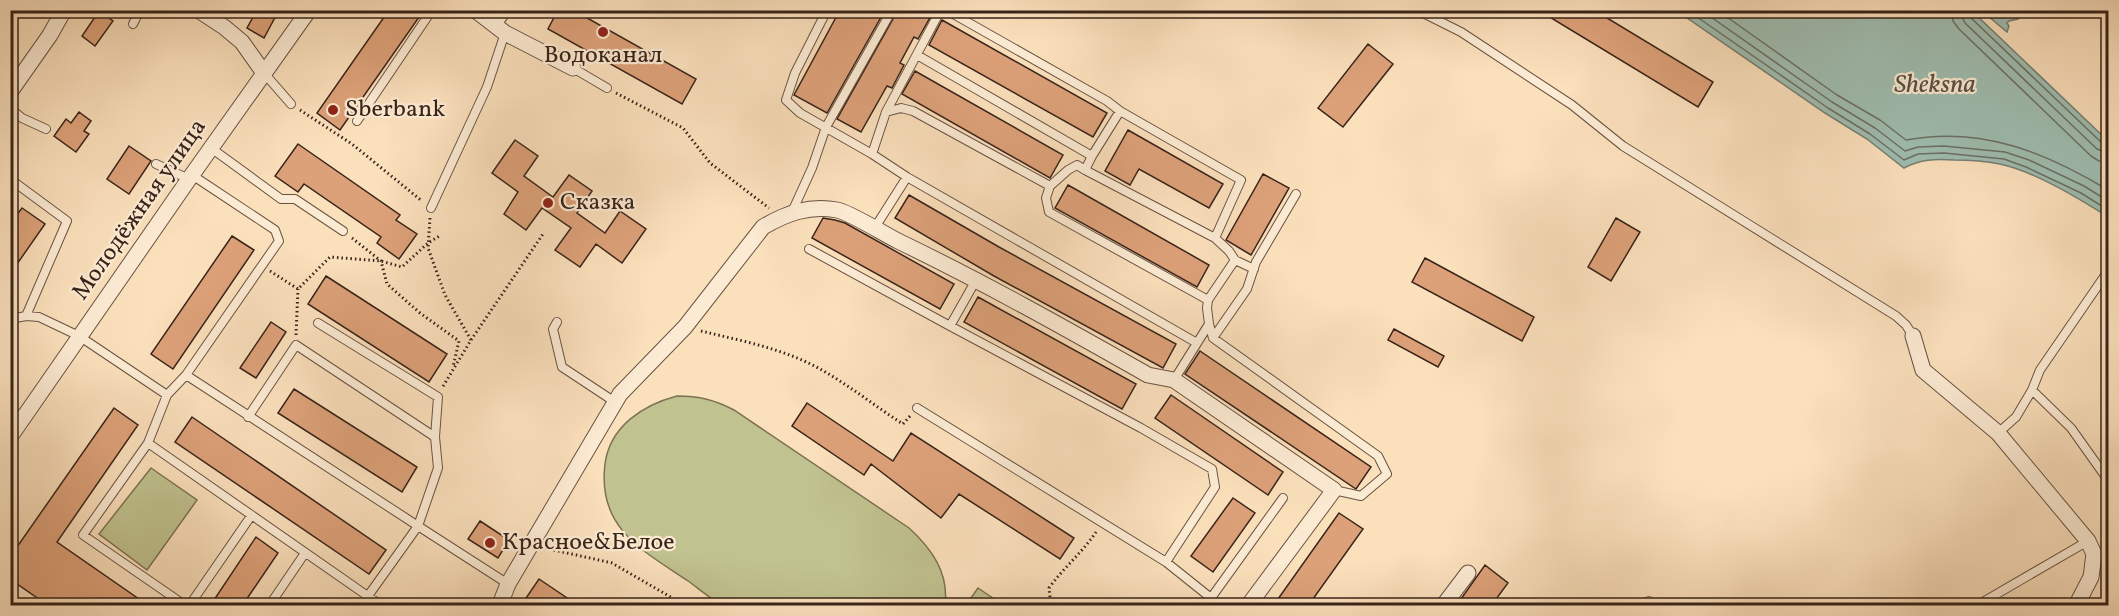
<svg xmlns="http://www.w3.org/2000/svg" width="2119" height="616" font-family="Vollkorn,serif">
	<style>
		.green { fill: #c0c28f; stroke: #7c7254; stroke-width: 1.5 }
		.water { fill: #9fbdb0; stroke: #767f74; stroke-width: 1.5 }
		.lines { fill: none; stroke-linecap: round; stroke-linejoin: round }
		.shore { stroke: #6c7065; stroke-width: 1.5 }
		.building { fill: #dda179; stroke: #38231a; stroke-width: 1.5 }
		.service-casing { stroke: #695242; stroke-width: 10 }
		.minor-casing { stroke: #695242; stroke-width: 17 }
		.path { stroke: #38231a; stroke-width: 3; stroke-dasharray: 1.5 3; stroke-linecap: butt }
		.service { stroke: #fcebd3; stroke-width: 8 }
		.minor { stroke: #fcebd3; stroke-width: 15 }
		.poi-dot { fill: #8f2418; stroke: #fcebd3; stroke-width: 2 }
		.labels { text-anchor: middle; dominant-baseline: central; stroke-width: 4.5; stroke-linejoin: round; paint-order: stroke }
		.poi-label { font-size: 24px; fill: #38231a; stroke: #fcebd3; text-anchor: start }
		.street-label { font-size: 24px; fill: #38231a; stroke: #fcebd3 }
		.water-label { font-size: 26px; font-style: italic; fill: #575147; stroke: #fcebd3 }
	</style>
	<rect width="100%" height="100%" fill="#fbe0bc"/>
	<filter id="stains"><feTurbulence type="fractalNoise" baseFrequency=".00333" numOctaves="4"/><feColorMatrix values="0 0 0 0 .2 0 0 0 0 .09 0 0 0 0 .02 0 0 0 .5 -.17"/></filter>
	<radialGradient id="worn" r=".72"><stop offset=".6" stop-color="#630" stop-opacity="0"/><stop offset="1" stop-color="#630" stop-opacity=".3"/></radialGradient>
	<path class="green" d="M677 396C699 396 715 400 734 410L909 528C932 549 949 573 945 605 893 606 842 606 790 606 770 606 745 609 726 606 716 604 697 587 688 581 642 550 597 528 605 464 610 426 643 405 677 396Z
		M151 468 197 500 147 570 99 534Z
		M978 588 1003 605H966Z"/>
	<path class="water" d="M1677 11H1972L2108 141V217C2080 199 2033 171 2000 164 1985 161 1969 160 1954 160 1935 159 1921 159 1904 168L1867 139 1825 113Z
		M1982 11H2022L2018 19 2009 21 2007 23 2009 26 2007 32Z"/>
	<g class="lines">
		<path class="shore" d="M1687 10 1828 108 1870 134 1904 160 1918 154 1944 153 2004 159 2026 167 2081 193 2108 210
			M1701 10 1832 102 1875 128 1905 151 1918 147 1944 146 2005 152 2029 160 2084 186 2108 201
			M1717 10 1837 95 1880 120 1906 140C1981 126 2045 152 2108 190
			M1952 10 1953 21 1959 29 2091 156 2099 161 2108 162
			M1961 10 1962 17 1965 23 2097 149 2108 153
			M1968 10 1970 17 2102 143 2108 145"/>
	</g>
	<path class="building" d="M257 10H279L264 38 247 28Z
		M389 10H424L340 130 317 113Z
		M558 10H573L696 79 682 104 548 29Z
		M840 10H885L827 113 794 95Z
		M898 10H925L932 14 918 39 914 37 900 63 904 65 892 88 887 86 861 132 837 119Z
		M1538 10H1594L1713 82 1698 107Z
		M99 11 113 21 95 46 82 36Z
		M942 20 1107 113 1093 137 929 45Z
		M1368 44 1393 64 1343 127 1318 108Z
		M915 71 1063 155 1050 178 902 94Z
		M79 112 91 121 84 131 89 134 76 152 54 136 66 119 71 123Z
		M1128 130 1223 184 1209 208 1139 169 1130 185 1105 171Z
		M515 140 538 156 524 176 553 197 569 175 592 191 577 213 605 233 620 211 646 229 622 263 596 244 580 267 555 250 571 228 542 208 526 230 504 214 518 192 492 173Z
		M298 144 400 215 396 220 417 234 399 259 377 243 381 237 304 184 298 192 275 176Z
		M129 146 151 161 129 194 107 179Z
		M1263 174 1289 188 1251 255 1226 240Z
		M1068 185 1209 265 1197 287 1055 208Z
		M909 195 999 247 1176 344 1163 368 994 276 895 218Z
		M22 208 45 224 10 274V224Z
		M823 218 835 220 845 223 954 284 940 309 812 238Z
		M1616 218 1640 232 1611 281 1588 267Z
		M232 236 254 250 173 369 151 354Z
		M1425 258 1534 317 1522 341 1412 282Z
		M326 276 447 354 429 382 308 304Z
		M978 297 1136 384 1122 409 964 322Z
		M271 322 286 332 256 378 240 368Z
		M1394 329 1444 356 1438 367 1388 340Z
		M1200 351 1371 467 1356 489 1185 374Z
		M294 389 417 467 402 492 278 413Z
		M1171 395 1283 472 1268 495 1155 418Z
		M807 403 893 461 911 433 1074 538 1060 559 959 494 941 518 871 464 864 475 792 426Z
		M114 408 138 425 57 542 149 606H49L10 579V557Z
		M192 417 386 550 369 574 175 442Z
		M1233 498 1255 513 1213 572 1191 556Z
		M1339 513 1363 529 1308 606H1273Z
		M480 521 509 540 498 558 468 539Z
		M256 537 278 553 242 606H210Z
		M1485 565 1508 583 1491 606H1456Z
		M539 579 579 606H531L524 601Z"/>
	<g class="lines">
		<g class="service-casing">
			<path id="service" d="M827 10 795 73 786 100 800 113 872 154 886 112 901 108 913 111 1050 186 1046 198 1049 212 1208 300 1207 308 1209 324
				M1417 10 1461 32 1572 105 1623 146 1896 316 1906 325 1913 336
				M133 24 140 10
				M497 25 508 10
				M917 55 1092 156 1120 111
				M573 68 607 88
				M264 73 291 104
				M10 108 22 118 46 129
				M886 112 939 13 948 11 1107 101 1120 111 1241 180 1215 238 1229 251 1235 260
				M357 121 432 10
				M211 148 281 199H295L343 231
				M872 154 907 177
				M156 164 189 179
				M1085 170 1215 238
				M10 179 67 221 26 316
				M1050 186 1068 170 1077 165 1085 170 1092 156
				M431 208 487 87 505 33
				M792 212 812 168 826 127 892 10
				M874 229 907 177 1197 343
				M809 249 950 326
				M976 280 950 326 1141 428 1212 469 1215 487 1166 562
				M1208 300 1235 260 1254 269
				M10 319 26 316 39 317 79 336 167 395 186 375 418 526 368 596
				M557 322 553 329 562 367 615 402
				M318 323 438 397 435 437 438 468 418 526 508 584
				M1213 338 1247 289 1256 262 1296 194
				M186 375 279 241 275 230 192 175
				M1174 380 1209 324 1213 338 1378 456 1387 474 1361 496 1334 490
				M2032 390 2071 428 2108 480
				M167 395 148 443 382 606
				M917 408 1166 562 1211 598 1216 606
				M248 417 296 345 435 437
				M1998 433 2016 417 2032 390 2040 370 2108 271
				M148 443 83 535 186 606
				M1211 598 1283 498
				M189 606 251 516
				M269 606 305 553
				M1637 606 1649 601
				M1976 606 2088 541"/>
		</g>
		<g class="minor-casing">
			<path id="minor" d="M198 10 224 27 242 42 264 73
				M475 10 505 33 573 68
				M10 92 50 35 64 10
				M1913 336 1923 370 1998 433 2088 541 2094 554 2091 577 2076 606
				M10 437 189 179 309 10
				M501 602 508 584 620 394 685 327 763 227C787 213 809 205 837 210 849 212 884 234 898 241 983 282 1065 328 1148 375L1174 380 1334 490 1248 606
				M1443 606 1468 573"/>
		</g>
		<path class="path" d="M616 93 683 128 710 163 769 208
			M300 110 352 144 422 201
			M430 218 428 248 445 295 471 340 442 388
			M352 238 381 261 387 284 420 313 459 341 453 367
			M270 271 298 289 330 257 381 261 402 267 428 243 441 235
			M701 331C734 339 770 346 802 360 838 376 870 403 903 424L910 416
			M296 335 298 289
			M471 340 543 234
			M545 548 612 563 686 606
			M1051 606 1049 588C1064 567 1082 553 1096 532"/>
		<use href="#service" class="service"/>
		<use href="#minor" class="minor"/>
	</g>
	<g class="poi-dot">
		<circle cx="603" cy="32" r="6"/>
		<circle cx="333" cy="110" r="6"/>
		<circle cx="548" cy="203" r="6"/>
		<circle cx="490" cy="543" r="6"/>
	</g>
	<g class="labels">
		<g class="poi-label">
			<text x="603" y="56" text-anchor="middle">Водоканал</text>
			<text x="345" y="110">Sberbank</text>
			<text x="560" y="203">Сказка</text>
			<text x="502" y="543">Красное&amp;Белое</text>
		</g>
		<g class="street-label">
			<text transform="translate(140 210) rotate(-55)">Молодёжная улица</text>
		</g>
		<g class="water-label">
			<text x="1935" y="85">Sheksna</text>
		</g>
	</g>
	<rect width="2119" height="616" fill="none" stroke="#fbe0bc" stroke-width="36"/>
	<rect x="12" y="12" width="2095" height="592" fill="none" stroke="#38231a" stroke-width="3"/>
	<rect x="18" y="18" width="2083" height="580" fill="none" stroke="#38231a" stroke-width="1.5"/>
	<rect width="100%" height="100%" filter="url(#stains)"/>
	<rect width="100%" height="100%" fill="url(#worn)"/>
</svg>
